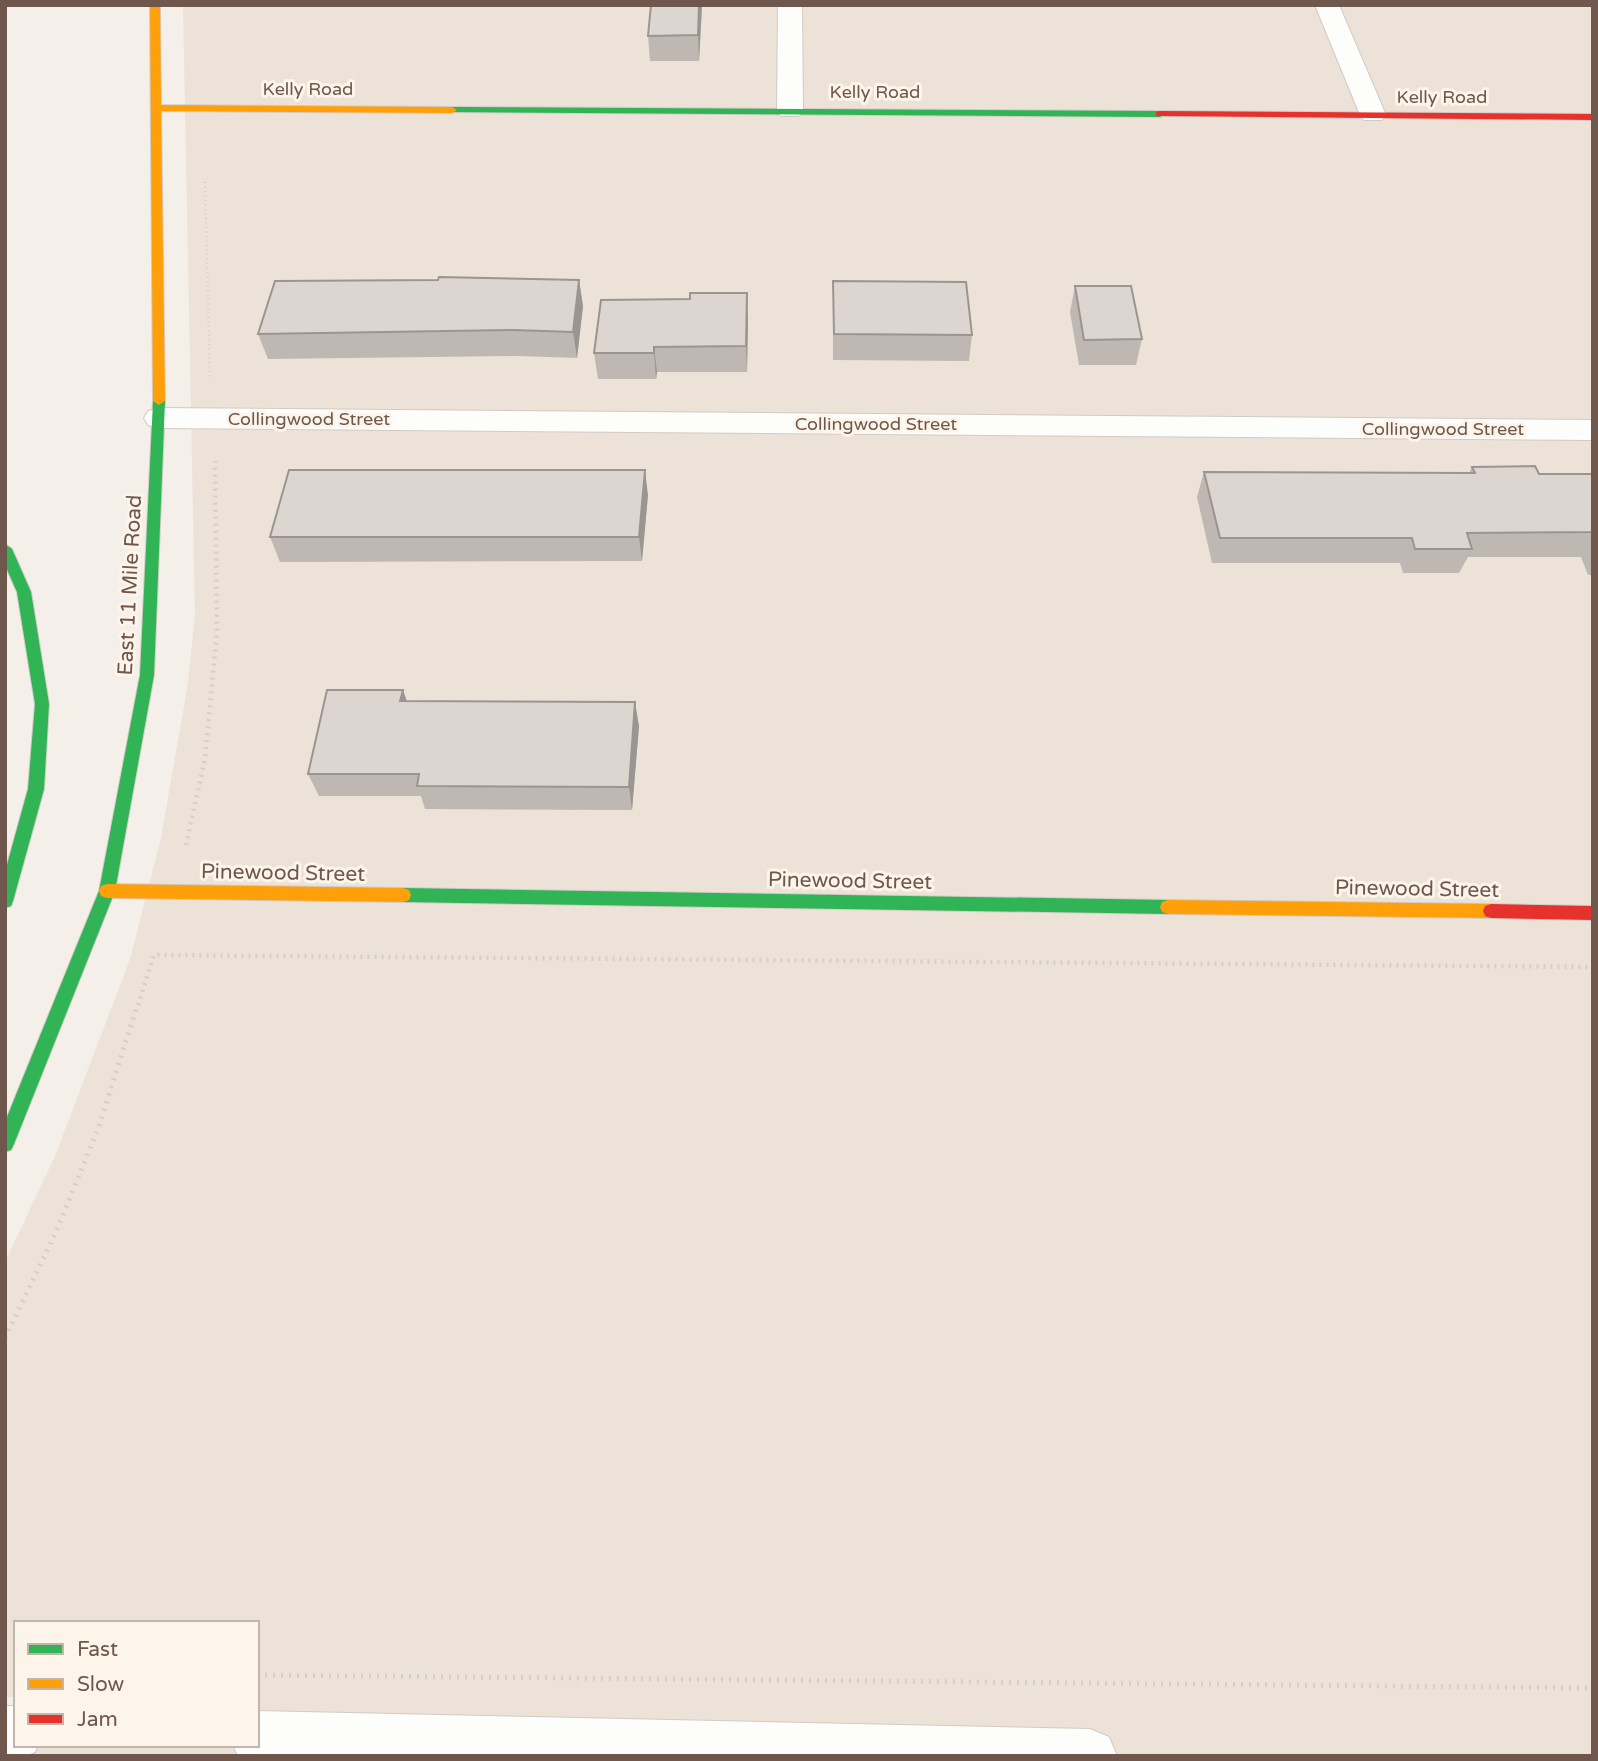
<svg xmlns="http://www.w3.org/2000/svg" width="1598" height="1761" font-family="'Varela Round',sans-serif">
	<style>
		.residential { fill: #ede2d7 }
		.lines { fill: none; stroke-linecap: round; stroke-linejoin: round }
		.street-casing { stroke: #d1cbc4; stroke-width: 2 }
		.fast-casing { stroke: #d3ccc6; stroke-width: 2 }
		.slow-casing { stroke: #d3ccc6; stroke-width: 2 }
		.jam-casing { stroke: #d3ccc6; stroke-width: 2 }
		.path-far2 { stroke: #d5cfca; stroke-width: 2.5; stroke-dasharray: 1 3.5; stroke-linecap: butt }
		.path-far1 { stroke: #d5cfca; stroke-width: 4.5; stroke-dasharray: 2 5; stroke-linecap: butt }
		.path { stroke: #d5cfca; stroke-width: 5; stroke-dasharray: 2 6; stroke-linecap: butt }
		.street { fill: #fdfdfc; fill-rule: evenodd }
		.fast { fill: #30b455; fill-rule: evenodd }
		.slow { fill: #ff9f0a; fill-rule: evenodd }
		.jam { fill: #e5322d; fill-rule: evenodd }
		.wall { fill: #beb7b2 }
		.shaded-wall { fill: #9b9591 }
		.building { fill: #ddd5cf; stroke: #9b9591; stroke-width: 2 }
		.labels { text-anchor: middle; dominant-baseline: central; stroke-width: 6; stroke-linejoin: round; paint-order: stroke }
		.far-street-label { font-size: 18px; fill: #6f574d; stroke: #fdf4ea }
		.street-label { font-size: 21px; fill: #6f574d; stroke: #fdf4ea }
	</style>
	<rect width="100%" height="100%" fill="#f4efe9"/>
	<path class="residential" d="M183 5H1593V1756H32L35 1745H257V1623H16V1697H5V1262L55 1156 130 959 161 838 188 683 195 614Z"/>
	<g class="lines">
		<g class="street-casing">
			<path id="street" d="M778 5H802L803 111 799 116H781L777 111Z
				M1315 5H1339L1386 115 1382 120H1364L1360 115Z
				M159 408 1593 420V440L159 428 148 425 144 418 148 411Z
				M5 1706H16V1745H38L35 1752 25 1756H5Z
				M257 1711 1090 1729 1109 1737 1117 1756H238L233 1745H257Z"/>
		</g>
		<g class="fast-casing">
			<path id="fast" d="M452 107 1160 111 1165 114 1160 117 448 112 447 110Z
				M159 397 165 401 154 675 115 891 14 1144 11 1150 5 1152V1122L99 891 140 675 153 401Z
				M5 544 12 549 31 592 49 704 44 789 13 901 11 906 5 908V872L28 789 35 704 17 592 5 565Z
				M403 888 1168 900 1174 902 1176 907 1174 912 1168 914 403 902 397 900 395 895 397 890Z"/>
		</g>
		<g class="slow-casing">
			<path id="slow" d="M150 5H160L161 105 452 107 457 110 452 113 161 111 165 401 159 405 153 401Z
				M107 884 403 888 409 890 411 895 409 900 403 902 107 898 101 896 99 891 101 886Z
				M1168 900 1491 904 1497 906 1499 911 1497 916 1491 918 1168 914 1162 912 1160 907 1162 902Z"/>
		</g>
		<g class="jam-casing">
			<path id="jam" d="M1160 111 1593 114V120L1156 116V112Z
				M1491 904 1593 906V920L1491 918 1485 916 1483 911 1485 906Z"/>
		</g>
		<path class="path-far2" d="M205 182 210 377"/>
		<path class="path-far1" d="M186 845 205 759 217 631 215 461
			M138 1005 154 955 1593 967"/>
		<path class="path" d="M5 1338 56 1232 99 1126 138 1003
			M257 1675 1593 1688"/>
		<use href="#street" class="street"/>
		<use href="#fast" class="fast"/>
		<use href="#slow" class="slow"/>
		<use href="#jam" class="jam"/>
	</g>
	<path class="wall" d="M651 5H702L699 61H650L648 36Z
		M579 280 583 306 577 358 519 356 268 359 258 334Z
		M833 281 972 335 969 361 833 360Z
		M1075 286 1142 339 1136 365H1079L1070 312Z
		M748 319 747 372H657L656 379H598L594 353Z
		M1472 467 1539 474H1593V575H1588L1581 557H1468L1459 573H1403L1400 563H1212L1197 497 1204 472 1469 473Z
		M648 495 642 561 280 562 270 537Z
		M407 701 639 726 632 810 425 809 421 796H319L308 774Z"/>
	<path class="shaded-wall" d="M699 5H702L699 61 698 35Z
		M579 280 583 306 577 358 573 332Z
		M747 293 748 319 747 372 746 346Z
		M654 347 657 372 656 379 654 353Z
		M645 470 648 495 642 561 639 537Z
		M403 690 411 713 400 701Z
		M635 702 639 726 632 810 629 787Z"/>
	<path class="building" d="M651 5H699L698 35 648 36Z
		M439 277 579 280 573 332 514 330 258 334 275 281 438 280Z
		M833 281 966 282 972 335 834 334Z
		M1075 286H1131L1142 339 1084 340Z
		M690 293H747L746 346 654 347V353H594L601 300 690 299Z
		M1535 466 1539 474H1593V532L1467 533 1472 549H1415L1412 538H1220L1204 472 1475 473 1472 467Z
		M289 470H645L639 537H270Z
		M327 690H403L400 701 635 702 629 787 417 786 419 774H308Z"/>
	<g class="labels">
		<g class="far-street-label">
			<text x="308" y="89">Kelly Road</text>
			<text x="875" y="92">Kelly Road</text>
			<text x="1442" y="97">Kelly Road</text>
			<text x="309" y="419">Collingwood Street</text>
			<text x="876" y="424">Collingwood Street</text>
			<text x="1443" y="429">Collingwood Street</text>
		</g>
		<g class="street-label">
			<text transform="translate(130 585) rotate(-87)">East 11 Mile Road</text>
			<text transform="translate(283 873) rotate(1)">Pinewood Street</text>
			<text transform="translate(850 881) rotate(1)">Pinewood Street</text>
			<text transform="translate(1417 889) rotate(1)">Pinewood Street</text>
		</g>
	</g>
	<rect width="1598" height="1761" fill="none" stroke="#6f574d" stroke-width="14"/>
	<rect x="14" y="1621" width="245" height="126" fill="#fdf4ea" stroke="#c4b5ab" stroke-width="2"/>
	<rect x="28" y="1644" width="35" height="10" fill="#30b455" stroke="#c4b5ab" stroke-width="2"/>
	<text x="77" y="1656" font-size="21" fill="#6f574d">Fast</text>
	<rect x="28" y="1679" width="35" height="10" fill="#ff9f0a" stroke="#c4b5ab" stroke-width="2"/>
	<text x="77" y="1691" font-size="21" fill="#6f574d">Slow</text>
	<rect x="28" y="1714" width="35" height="10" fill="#e5322d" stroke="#c4b5ab" stroke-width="2"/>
	<text x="77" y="1726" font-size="21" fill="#6f574d">Jam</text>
</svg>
